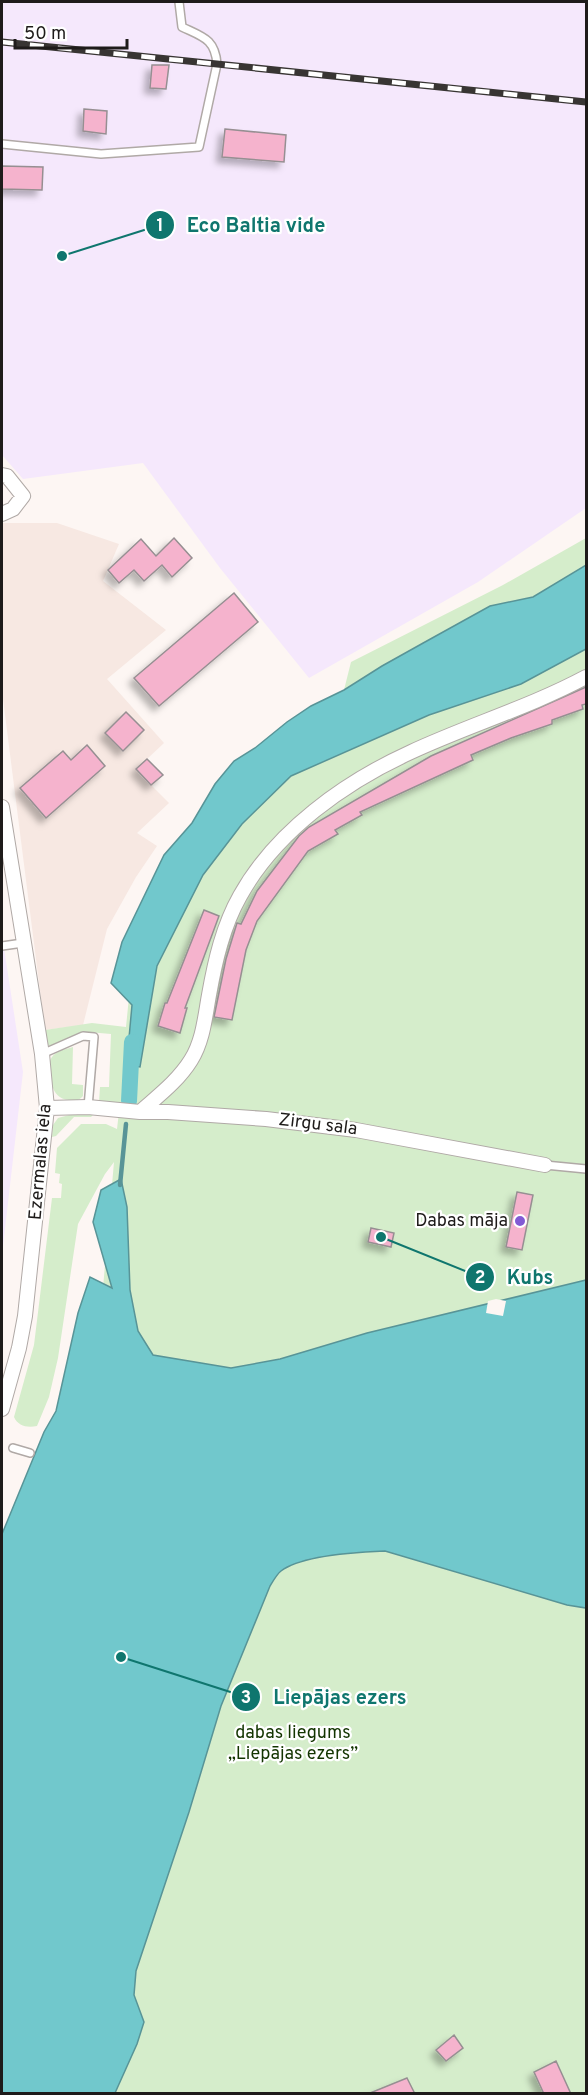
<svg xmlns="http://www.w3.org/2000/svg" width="588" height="2095" font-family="Overpass,sans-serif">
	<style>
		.built { fill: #f7e8e2 }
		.industrial { fill: #f5e8fc }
		.green { fill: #d5edcb }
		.water { fill: #71c8cc; stroke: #589497; stroke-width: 1.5 }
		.pier { fill: #fdf6f3 }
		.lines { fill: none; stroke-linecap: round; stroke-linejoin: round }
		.stream { stroke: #589497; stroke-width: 4.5 }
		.canal { stroke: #71c8cc; stroke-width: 16 }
		.building { fill: #f5b3cd; stroke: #968f92; stroke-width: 1.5; filter: url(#shadow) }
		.service-casing { stroke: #b0a9a6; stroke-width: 10 }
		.minor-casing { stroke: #b0a9a6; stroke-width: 16 }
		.service { stroke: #fff; stroke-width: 7 }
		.minor { stroke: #fff; stroke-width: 14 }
		.rail-casing { stroke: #383533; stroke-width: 7 }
		.rail { stroke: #fff; stroke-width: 4.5; stroke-dasharray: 14; stroke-linecap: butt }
		.poi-dot { fill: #825ad4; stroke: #fff; stroke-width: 2 }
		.labels { text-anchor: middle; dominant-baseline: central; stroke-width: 4.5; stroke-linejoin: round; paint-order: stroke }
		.street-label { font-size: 18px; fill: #1e1b1a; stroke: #fff }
		.poi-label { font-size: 18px; fill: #1e1b1a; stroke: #fff; text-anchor: end }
		.park-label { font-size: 18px; fill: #133500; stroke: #fff }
		.leader { fill: none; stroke: #0f766e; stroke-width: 2 }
		.callout-dot { fill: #0f766e; stroke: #fff; stroke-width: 2 }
		.mark-label { font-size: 18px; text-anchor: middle; font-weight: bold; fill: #fff }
		.callout-label { font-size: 20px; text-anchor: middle; font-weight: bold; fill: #0f766e; stroke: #fff; stroke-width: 4.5; stroke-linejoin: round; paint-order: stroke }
	</style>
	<defs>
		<filter id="shadow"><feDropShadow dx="-5.5" dy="5.5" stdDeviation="3" flood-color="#0004"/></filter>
	</defs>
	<rect width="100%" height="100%" fill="#fdf6f3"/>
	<path class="built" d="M2 523H57L119 544 103 581 166 630 107 679 164 743 147 759 163 775 152 786 169 803 137 833 157 846 136 877 107 929 83 1025 45 1030 2 691Z"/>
	<path class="industrial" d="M2 2H586V508L478 582 309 678 220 568 143 463 23 479 2 455Z
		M2 935 23 1072 2 1255Z"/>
	<path class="green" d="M586 538V2093L2 2094 94 1391 114 1162 105 1174 78 1224 58 1358 49 1397 37 1426C27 1428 18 1426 14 1417L34 1345 52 1198H61L62 1184 59 1183 60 1174 55 1173 57 1148 81 1124H106L117 1129 120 1103 99 1102 100 1087H109L111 1034 88 1032 49 1046 46 1042 45 1030 92 1023 126 1027 131 977 223 815 504 603C484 608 467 619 449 629 413 648 378 668 344 690L351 662 503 585Z
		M73 1047 72 1084 83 1085V1096C78 1101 76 1101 69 1100 49 1098 51 1077 50 1061 53 1051 64 1050 73 1047Z
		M73 1114 93 1115 91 1117H74L56 1136 52 1137 53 1125 58 1118Z"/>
	<path class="water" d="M586 565V649L521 684 429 715 291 776 242 824 203 875 157 966 140 1067 134 1066 127 1060 132 1005 111 983 122 942 164 855 192 823 215 784 234 761 255 748 287 722 311 706 344 690 382 666 425 642 490 606 533 597Z
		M121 1179 127 1207 130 1290 138 1331 153 1355 231 1368 280 1359 367 1333 586 1280V1608L567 1605 385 1551C359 1552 302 1555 281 1571 277 1574 273 1581 270 1586L221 1706 189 1812 136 1971 134 1995 144 2022 137 2044 115 2093 2 2094V1534L44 1432 56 1411 78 1313 90 1277 112 1288 93 1222 101 1190Z"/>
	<path class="pier" d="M496 1299 506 1301 503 1316 486 1313 488 1301Z"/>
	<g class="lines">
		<path class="stream" d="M120 1185 126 1124"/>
		<path class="canal" d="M129 1101 132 1042"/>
	</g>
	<path class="building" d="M152 65H169L166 89 150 88Z
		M84 109 107 111 106 134 83 131Z
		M225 129 286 135 284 162 222 157Z
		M2 166 43 167 42 190 2 189Z
		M174 538 192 558 172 577 162 565 144 581 134 570 119 583 108 570 141 539 156 556Z
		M234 593 258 622 159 706 134 678Z
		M586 687V704L582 705 583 709 552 720V724L511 738 471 755 473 760 360 812 362 815 335 830 338 834 308 851 257 921 246 950 232 1020 214 1017 226 959 237 923 241 924 257 891 299 836 309 827 431 756Z
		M126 712 144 730 123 751 105 733Z
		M87 745 105 766 46 818 20 788 63 751 71 760Z
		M147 759 163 775 151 785 136 769Z
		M204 910 219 916 185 1008H187L180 1033 158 1026 165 1003H167Z
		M517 1192 533 1195 522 1250 506 1247Z
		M371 1228 394 1233 391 1247 368 1242Z
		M454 2035 463 2048 446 2061 436 2050Z
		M556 2061 571 2094H544L534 2072Z
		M407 2078 415 2094H370V2093Z"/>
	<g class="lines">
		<g class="service-casing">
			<path id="service" d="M2 144 101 154 199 147 217 64C215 39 203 37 182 27L179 2
				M2 946 23 943
				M42 1054 83 1036 94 1037 88 1107
				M545 1165 586 1169
				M13 1448 30 1453"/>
		</g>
		<g class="minor-casing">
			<path id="minor" d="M2 475 7 476 23 496 13 509 2 514
				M2 807 42 1054 47 1108 25 1316 19 1348 2 1409
				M47 1108 88 1107 140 1112H168L266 1119 356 1130 545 1165
				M140 1112C158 1096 178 1081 191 1060 203 1041 205 1017 209 995 215 961 223 926 240 896 276 831 345 782 411 752 469 725 530 707 586 677"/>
		</g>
		<use href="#service" class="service"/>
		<use href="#minor" class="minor"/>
		<g class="rail-casing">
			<path id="rail" d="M2 42 586 102"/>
		</g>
		<use href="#rail" class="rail"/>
	</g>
	<circle class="poi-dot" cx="520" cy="1221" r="6"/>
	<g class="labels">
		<g class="street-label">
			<text transform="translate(318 1125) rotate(7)">Zirgu sala</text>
			<text transform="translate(41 1162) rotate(-85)">Ezermalas iela</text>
		</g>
		<g class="poi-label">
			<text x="508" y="1221">Dabas māja</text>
		</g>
		<g class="park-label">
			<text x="293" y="1733">dabas liegums<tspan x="293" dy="21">„Liepājas ezers”</tspan></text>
		</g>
	</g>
	<path class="leader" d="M62 256L160 225M381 1237L480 1277M121 1657L246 1697"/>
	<g class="callout-dot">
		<circle cx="62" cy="256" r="6"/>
		<circle cx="381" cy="1237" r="6"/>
		<circle cx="121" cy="1657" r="6"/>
		<circle cx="160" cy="225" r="15"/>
		<circle cx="480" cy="1277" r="15"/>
		<circle cx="246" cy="1697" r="15"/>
	</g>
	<g class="mark-label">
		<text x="160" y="231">1</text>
		<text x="480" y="1283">2</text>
		<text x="246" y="1703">3</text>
	</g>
	<g class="callout-label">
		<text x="256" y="232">Eco Baltia vide</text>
		<text x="530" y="1284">Kubs</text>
		<text x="340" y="1704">Liepājas ezers</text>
	</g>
	<rect width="588" height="2095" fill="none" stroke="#1e1b1a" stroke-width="6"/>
	<path d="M15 39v9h112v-9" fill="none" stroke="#1e1b1a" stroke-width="3"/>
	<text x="24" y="39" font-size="18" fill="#1e1b1a" stroke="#ffffff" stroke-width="4.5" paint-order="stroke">50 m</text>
</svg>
